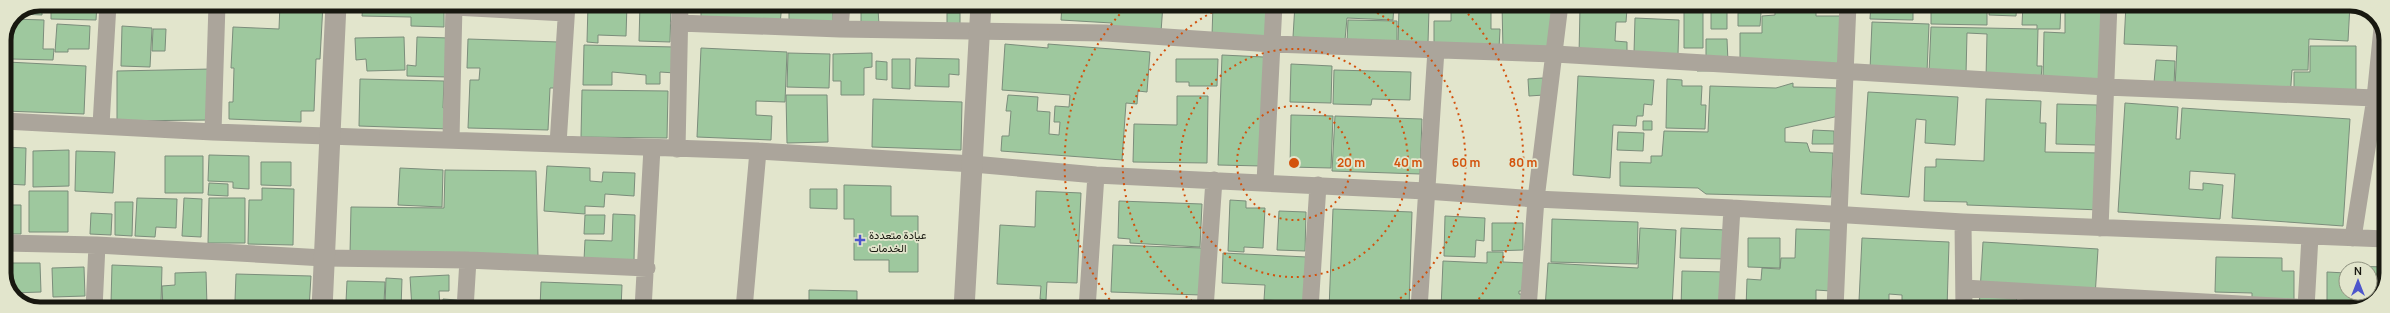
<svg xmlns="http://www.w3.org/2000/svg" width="2390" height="313" font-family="Manrope,Vazirmatn,sans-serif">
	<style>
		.building { fill: #9ec89e; stroke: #7b8d7b; fill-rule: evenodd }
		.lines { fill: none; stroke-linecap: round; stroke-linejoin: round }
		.minor { stroke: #aba59b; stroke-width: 17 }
		.tertiary { stroke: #aba59b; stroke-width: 21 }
		.ring { fill: none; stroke: #d3520c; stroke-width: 2; stroke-dasharray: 2 4 }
		.poi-dot { fill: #4d56cc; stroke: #e2e5cc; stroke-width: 1.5 }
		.labels { text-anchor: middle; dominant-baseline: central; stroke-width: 3.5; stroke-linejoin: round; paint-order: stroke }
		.poi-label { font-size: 11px; fill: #181810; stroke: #e2e5cc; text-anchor: start }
		.rim { fill: none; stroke: #181810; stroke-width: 5 }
		.centre { fill: #d3520c; stroke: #e2e5cc; stroke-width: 2 }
		.ring-label { font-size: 12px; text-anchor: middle; font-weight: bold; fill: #d3520c; stroke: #e2e5cc; stroke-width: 3.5; stroke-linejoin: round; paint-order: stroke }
	</style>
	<rect width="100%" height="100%" fill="#e2e5cc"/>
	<path class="building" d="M42 4V15L21 14V12Z
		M51 4H97L96 20 51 19Z
		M231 4H264V6Z
		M280 4H323L320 59H316L314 111H301V122L229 119V102H233L234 68H231L233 27 279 29Z
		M363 4H444V27L411 26V17L362 16Z
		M588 4H627L626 36 598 35V43L587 42Z
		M640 4H671L670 42 639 41Z
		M701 4H782L780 24 701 19Z
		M789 4H833V28H789Z
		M1062 4H1163L1161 32 1112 28V23L1061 20Z
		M1213 4H1269L1268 38 1212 36Z
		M1295 4H1394L1393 20 1347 18 1345 40 1293 37Z
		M1502 4H1555L1556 50 1503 51Z
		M1582 4H1640V7L1582 6Z
		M1643 4H1682V8H1643Z
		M1706 4H1733V8L1706 7Z
		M1737 4H1757V7H1737Z
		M1762 4H1786L1785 7 1762 6Z
		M1789 4H1816V16H1844V69L1697 71V60H1706V39H1727L1728 62H1740V33H1762V16L1775 15V10H1789Z
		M1871 4H1928V8H1913V20L1870 19Z
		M1931 4H1987V25L1931 24Z
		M1990 4H2017L2016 16 1989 15Z
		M2023 4H2061L2060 29H2038L2037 66H2042L2041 79 1986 78 1987 34 1967 33 1966 74 1929 73 1931 27 2037 29V25H2022Z
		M2065 4H2104L2102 80 2043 79 2044 32 2065 33Z
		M2126 4H2350L2348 41 2309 39 2308 70H2292L2290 99 2175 88 2177 46 2124 44Z
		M1399 8 1429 9 1428 43H1398Z
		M1580 8 1627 9 1626 22H1616L1615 41 1627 42V57L1579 55Z
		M861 9H878L879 25H861Z
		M1684 9H1703V48H1684Z
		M1711 10H1727V29H1711Z
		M1451 12H1491V29H1500L1499 49 1434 48V21H1451Z
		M947 13H960V26H947Z
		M1738 13H1761L1760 26H1738Z
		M1635 18 1679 20 1678 54 1634 53Z
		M13 19 44 20 43 49H54L53 60 11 59Z
		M1348 20 1397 21V43L1347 42Z
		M1872 22 1929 24 1927 72 1870 70Z
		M57 24 90 26 89 49H68V52H55Z
		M122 26 152 28 150 67 121 66Z
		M153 29H166L165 51H152Z
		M404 37 405 70 367 71 366 59 356 60 355 38Z
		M417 37 449 38 448 77 407 76V65L416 66Z
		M468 39 559 42 558 88H550L548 130 468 128 470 80H479L480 68H467Z
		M1005 44 1048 48V44L1150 52 1147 92 1138 91 1137 104 1126 103 1122 160 1001 151 1002 136H1009L1011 111H1006L1008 95 1038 97 1037 111 1050 112 1049 134 1059 135 1060 122H1054L1055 106 1069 107 1070 95 1002 90Z
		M584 45 675 47V73L660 72V84H646V75L612 72V85H583Z
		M2310 46H2356V99H2294V72H2310Z
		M701 48 787 52 785 102 756 101V115L772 116 771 140 697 137Z
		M788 53 830 54 829 88 787 87Z
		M872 53V67L864 68V95H841V81H833V54Z
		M1222 55 1264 57 1262 166 1218 165Z
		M916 58 959 59V75L949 74V87L915 86Z
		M892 59H910V89L892 88Z
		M1176 59H1218L1217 86H1189V82H1176Z
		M2156 60 2175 61 2174 85 2154 83Z
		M876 61 887 62V80L876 79Z
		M7 62 86 66 84 114 5 111Z
		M1291 64 1332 66 1331 103 1290 102Z
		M211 69V120L117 121V71Z
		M1334 70 1411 72 1410 100 1372 99 1371 105 1333 104Z
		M1578 76 1654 80 1652 105 1644 104 1643 116H1637L1636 126 1613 125 1610 178 1573 175Z
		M1543 78 1544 95 1529 96 1528 79Z
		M360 79 444 81 443 108 451 109 450 129 359 126Z
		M1667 79 1682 80V86H1702L1701 105H1706L1705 129 1666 128Z
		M1793 83V87L1840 88 1839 116 1785 128V142L1807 143 1810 152 1833 153 1831 197 1706 194 1698 188 1620 186V162L1651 163V156H1662L1664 131 1708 132 1710 86 1776 88Z
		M582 90 668 91 667 138 581 137Z
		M1868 92 1958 97 1955 145 1925 143 1926 120 1916 119 1909 197 1861 194Z
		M786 95H827L828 142 787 143Z
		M1177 96H1208L1207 163 1133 162 1134 124 1177 125Z
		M873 99 962 102 961 150 872 147Z
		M1986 99 2041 101 2040 123H2046L2045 152 2100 153 2101 210 1967 205V202L1924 201 1925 167H1936V159L1984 161Z
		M2125 103 2178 107 2176 139H2180L2182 108 2350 119 2343 226 2232 218 2235 174 2190 171 2189 189 2203 190V183L2223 185 2220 219 2118 212Z
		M2057 104 2097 105 2096 145 2056 144Z
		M1291 115 1333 116 1331 168 1290 167Z
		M1335 116 1422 119 1420 174 1332 171Z
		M1643 121H1652V130H1643Z
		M1813 130 1834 131V144H1812Z
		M1618 132 1644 133 1643 151 1617 150Z
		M4 147 26 148 25 185 4 184Z
		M69 150V186L33 187V151Z
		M76 151 115 152 113 193 75 191Z
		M209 155 249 156V189L233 188V182L208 181Z
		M165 156H203V193H165Z
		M261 162H291V186L261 185Z
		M547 166 590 168V181L602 182 603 172 635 173 634 196 605 194 604 207 585 206V214L544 211Z
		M400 168 443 170 442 207 398 205Z
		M445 170 536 171 538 257 350 254 351 207 444 208Z
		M209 183 228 184V196L208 195Z
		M844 185 891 186V216H918V272H889V260H854V219H844Z
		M262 188 294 189 293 245 248 244 249 200H262Z
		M810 189H837V209L810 208Z
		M29 191H68V232H29Z
		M1036 191 1081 193 1077 283 1047 282 1046 300 1040 299 1041 286 997 284 1000 225 1035 227Z
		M137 198 177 199 176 228 156 227 155 237 135 236Z
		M184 198 202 199 201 237 182 236Z
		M209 198H245V243H208Z
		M1230 200 1246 201V208H1265L1263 248 1244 247V252L1228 251Z
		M1119 201 1202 204 1200 247 1130 243V239L1118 238Z
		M115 202H133L132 236 115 235Z
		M4 205H21V234H4Z
		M1333 209 1412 212 1409 309H1329Z
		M1279 211 1306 212 1305 251 1277 250Z
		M91 213 112 214 111 235 90 234Z
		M613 214 635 215 634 261 584 260 585 240 612 241Z
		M585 215H605L604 234H584Z
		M1445 216 1485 218 1484 241 1476 240 1475 257 1444 256Z
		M1552 219 1638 222 1637 264 1551 262Z
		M1492 223H1523V250L1492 251Z
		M1640 228 1676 230 1672 309H1545L1548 263 1638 268Z
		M1681 228 1726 230 1725 259 1680 258Z
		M1796 229 1834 230 1831 291 1816 290V309H1746L1747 279 1761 280 1762 268 1780 269 1781 258H1795Z
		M1748 238H1780V268L1748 267Z
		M1862 238 1949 242 1947 309H1902V295L1889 294V303L1859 301Z
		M1983 242 2098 249 2095 297 2017 292 2016 309H1979Z
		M1113 245 1202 248 1201 295 1111 292Z
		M1487 252H1503V262L1527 263 1526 291H1519V294H1530L1521 309H1441L1443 261 1487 263Z
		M1223 253 1307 257 1305 302 1264 300 1265 285 1222 283Z
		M2216 257 2282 258V271H2294V308L2252 307V293L2215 292Z
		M4 263H40L41 292 12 293 4 277Z
		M112 265 162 267 161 304 111 303Z
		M2346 266 2386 267V277L2374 300 2364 304 2327 303V272L2346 273ZM2346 269H2370V293H2346Z
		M84 267 85 296 53 297 52 268Z
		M1682 271 1726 272 1725 309H1681Z
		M206 272 207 306 163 308 162 286 175 285V273Z
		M236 274 311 276 309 309H258V302L235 301Z
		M449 275V291H439L440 308 412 309 410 277Z
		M386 278 402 279 401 309H345V304H385Z
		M347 281 385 282 384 303 346 302Z
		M541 282 622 285 621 309H540Z
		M809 290 857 291V309H797L798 304 809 305Z
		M443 299 457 300V309H443Z
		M892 301H906V309H891Z
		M1226 302 1303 306V309H1226Z
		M996 305H1034V309H996Z"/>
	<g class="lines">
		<path class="minor" d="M454 7 566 13
			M679 23 840 29 1106 33 1273 44 1555 54 2106 87 2375 98
			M840 29 842 4
			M4 121 213 132 758 151 973 164 1096 175 1426 191 1536 199 1732 208 1963 222 2386 239
			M101 125 108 4
			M213 132 217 4
			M451 139 454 4
			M558 144 567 4
			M677 149 680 4
			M1265 182 1274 4
			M1963 222 1964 309
			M2100 228 2109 4
			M2353 238 2375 98 2382 28
			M4 243 97 245 324 258 468 260 647 268
			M1964 288 2327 309
			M2306 308 2310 236
			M94 309 97 245
			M465 309 468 260
			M643 309 652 148
			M744 309 758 151
			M1087 309 1096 175
			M1205 309 1214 180
			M1310 309 1318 185
			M1419 309 1436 50
			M1528 309 1536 199 1560 4
			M1726 309 1732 208
			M1835 309 1848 4"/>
		<path class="tertiary" d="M322 309 336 4
			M964 309 981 4"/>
	</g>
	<g class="ring">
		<circle cx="1294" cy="163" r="57"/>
		<circle cx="1294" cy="163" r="114"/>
		<path d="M1202 308A172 172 0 0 1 1227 5M1361 5A172 172 0 0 1 1385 309"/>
		<path d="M1117 309A229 229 0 0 1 1128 5M1460 5A229 229 0 0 1 1471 309"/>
	</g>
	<path class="poi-dot" d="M858 234h4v4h4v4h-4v4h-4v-4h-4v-4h4z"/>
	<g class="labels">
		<g class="poi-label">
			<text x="869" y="234">عيادة متعددة<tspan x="869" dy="13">الخدمات</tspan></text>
		</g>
	</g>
	<path d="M0 0H2390V313H0ZM40 11H2350A29 29 0 0 1 2379 40V273A29 29 0 0 1 2350 302H40A29 29 0 0 1 11 273V40A29 29 0 0 1 40 11Z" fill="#e2e5cc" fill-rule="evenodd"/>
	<path class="rim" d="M40 11H2350A29 29 0 0 1 2379 40V273A29 29 0 0 1 2350 302H40A29 29 0 0 1 11 273V40A29 29 0 0 1 40 11Z"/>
	<circle cx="1294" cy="163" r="6" class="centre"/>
	<g class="ring-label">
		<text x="1351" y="167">20 m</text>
		<text x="1408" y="167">40 m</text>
		<text x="1466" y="167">60 m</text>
		<text x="1523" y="167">80 m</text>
	</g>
	<g transform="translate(2358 281)"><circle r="19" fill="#e2e5cc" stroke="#919381"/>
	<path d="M0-3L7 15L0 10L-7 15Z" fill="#4d56cc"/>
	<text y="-6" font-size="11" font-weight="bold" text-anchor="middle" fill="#181810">N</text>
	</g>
</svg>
